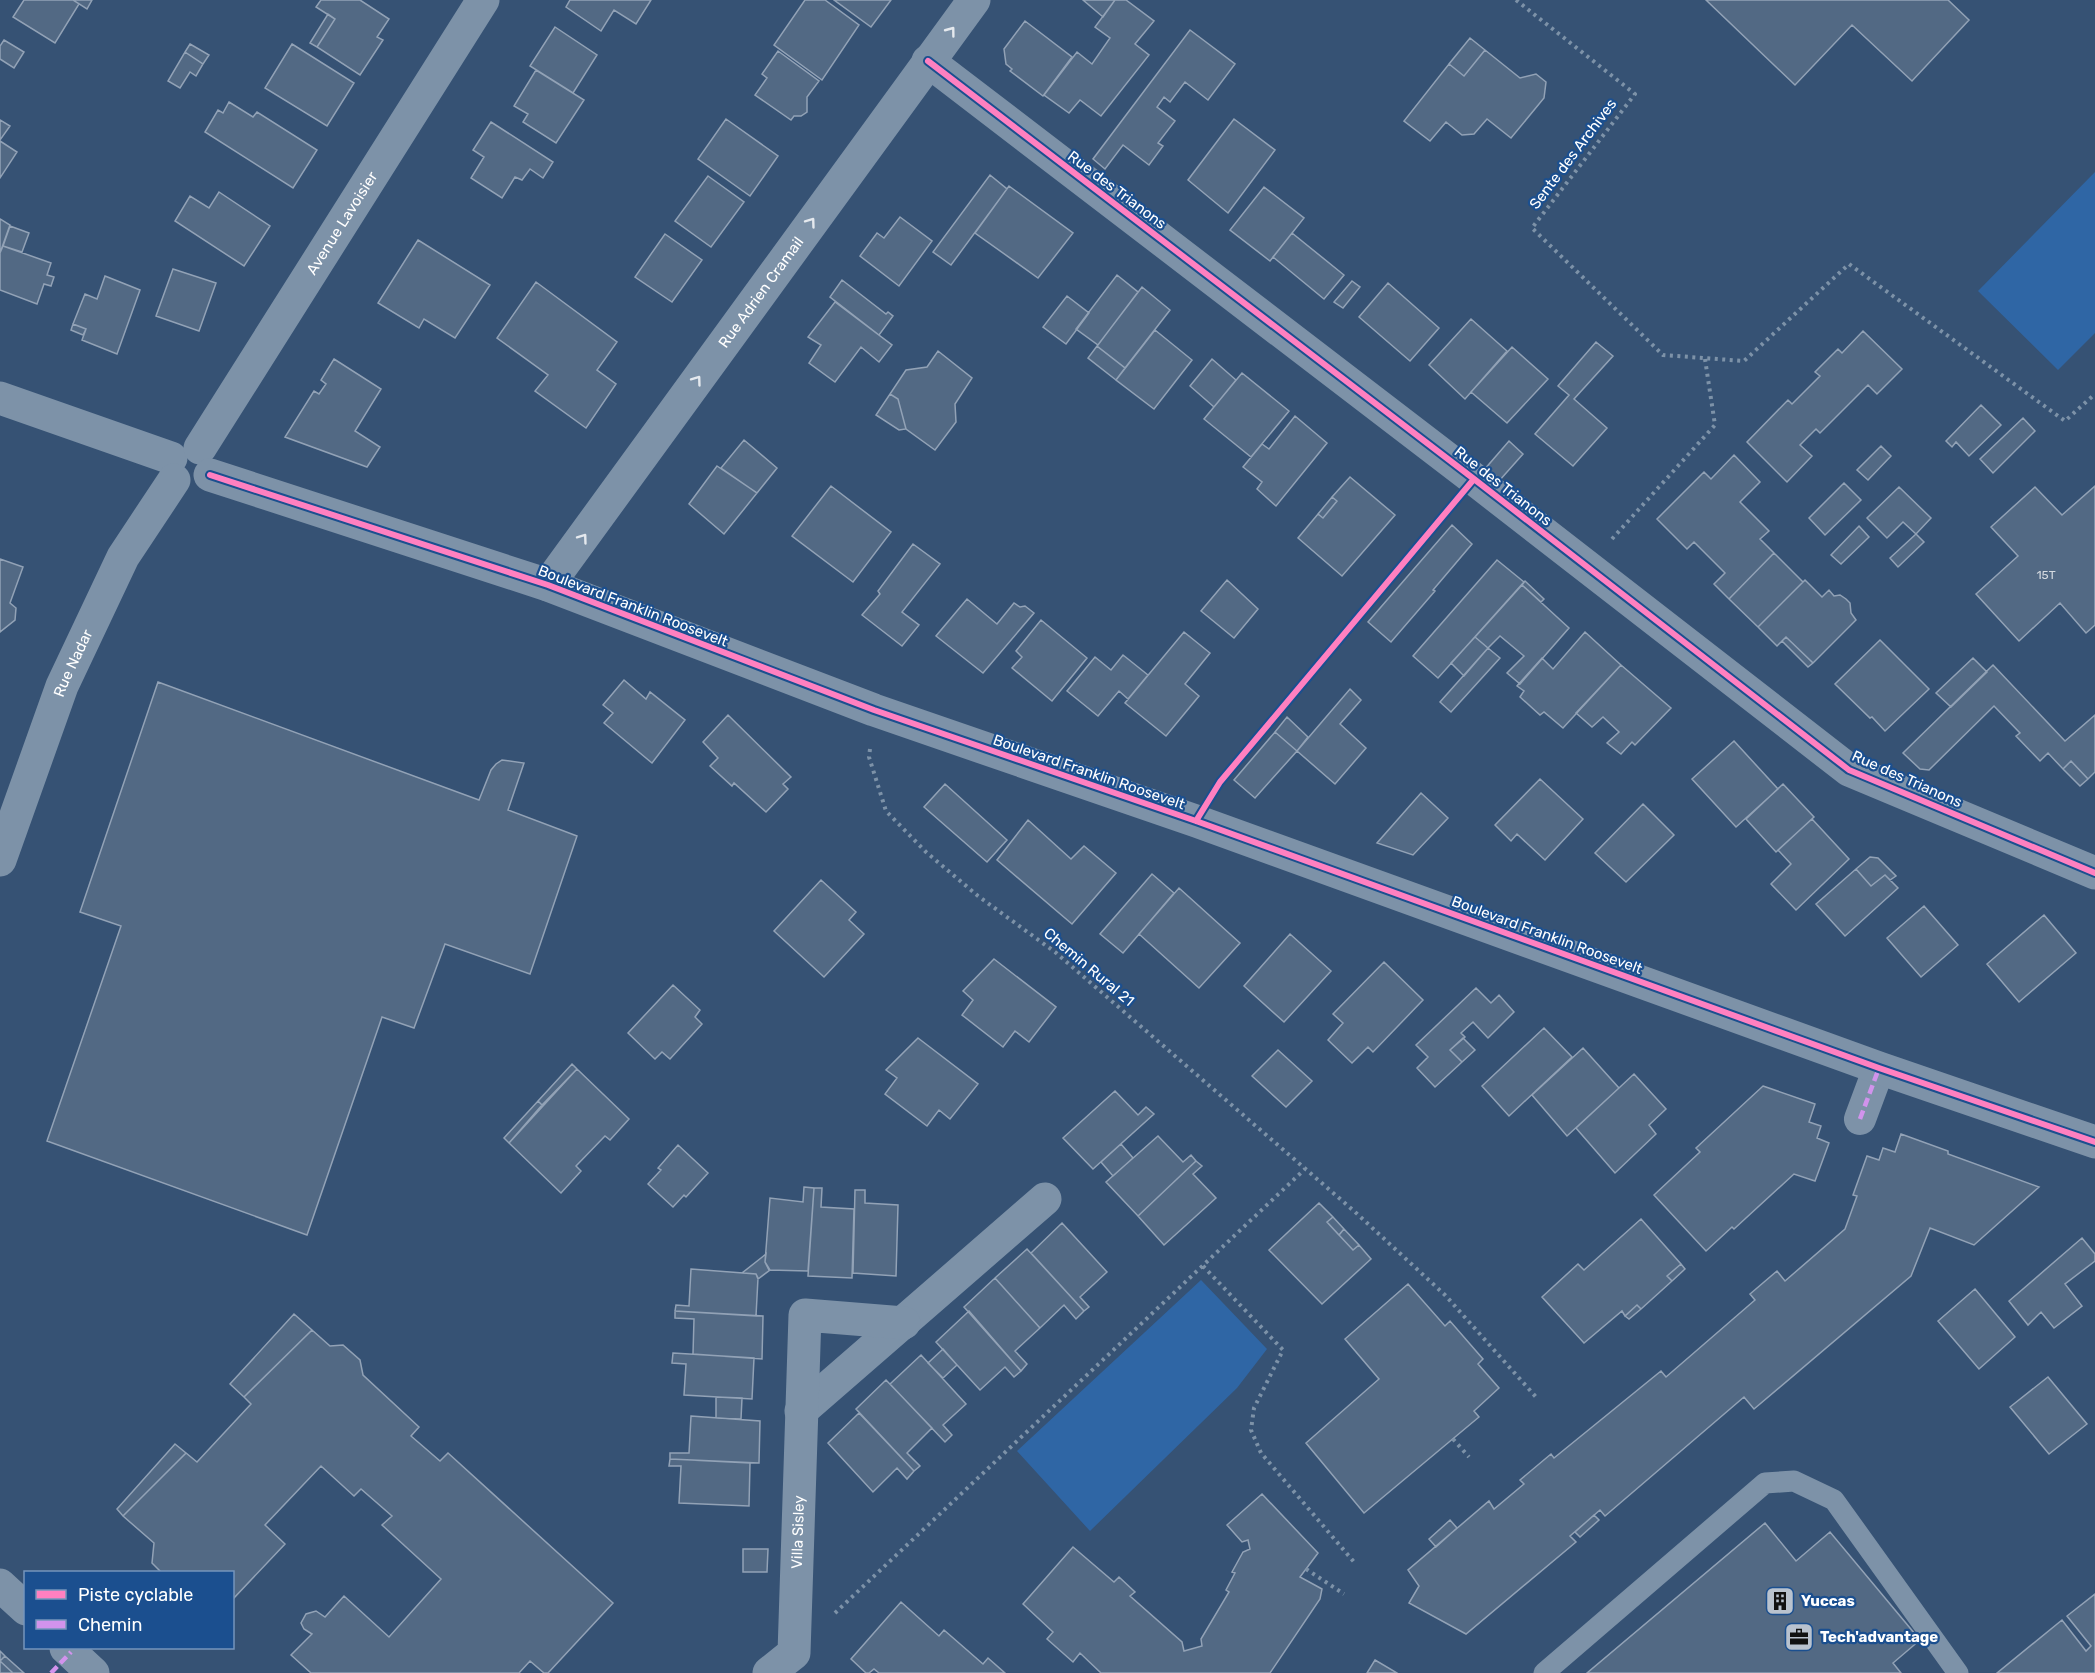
<svg xmlns="http://www.w3.org/2000/svg" width="2095" height="1673" font-family="Rubik,sans-serif">
	<style>
		.pitch { fill: #2f66a5 }
		.building { fill: #526984; stroke: #92a2b6; stroke-width: 1.5 }
		.lines { fill: none; stroke-linecap: round; stroke-linejoin: round }
		.path { stroke: #7d92a8; stroke-width: 4; stroke-dasharray: 3 4.5; stroke-linecap: butt }
		.service { stroke: #7d92a8; stroke-width: 21 }
		.pedestrian { stroke: #7d92a8; stroke-width: 32 }
		.minor { stroke: #7d92a8; stroke-width: 33 }
		.quiet { stroke: #d193ec; stroke-width: 4.5; stroke-dasharray: 9 4.5; stroke-linecap: butt }
		.cycleway-casing { stroke: #1b4f8f; stroke-width: 10 }
		.cycleway { stroke: #ff80c0; stroke-width: 6 }
		.oneway { stroke: #e5e9ee }
		.labels { text-anchor: middle; dominant-baseline: central; stroke-width: 4.5; stroke-linejoin: round; paint-order: stroke }
		.number-label { font-size: 12px; fill: #d4dae0 }
		.street-label { font-size: 15px; fill: #fff; stroke: #1b4f8f }
		.poi-label { font-size: 15px; font-weight: bold; fill: #fff; stroke: #1b4f8f; text-anchor: start }
	</style>
	<rect width="100%" height="100%" fill="#365274"/>
	<path class="pitch" d="M2095 172V333L2058 370 1978 291Z
		M1201 1280 1267 1349 1237 1388 1090 1531 1017 1451Z"/>
	<path class="building" d="M24 0H73L79 4 55 43 13 17Z
		M73 0H92L87 9Z
		M321 0H360L389 19 377 37 383 40 360 75 317 47 335 19 316 7Z
		M570 0H651L636 24 614 10 601 31 566 7Z
		M805 0H825L859 25 822 80 774 45Z
		M834 0H891L871 27Z
		M1083 0H1115L1103 17Z
		M1115 0H1126L1154 21 1135 44 1149 55 1101 116 1080 100 1069 113 1044 95 1077 52 1092 64 1110 38 1095 27Z
		M1706 0H1948L1969 20 1912 81 1852 25 1795 85Z
		M328 14 335 19 317 47 310 43Z
		M1025 21 1072 57 1043 96 1010 71 1012 69 1006 64 1004 49Z
		M555 27 597 55 573 93 530 66Z
		M1190 30 1235 64 1208 100 1185 82 1170 102 1164 97 1157 107 1175 121 1158 143 1163 146 1149 165 1123 145 1105 169 1093 159Z
		M1470 38 1485 50 1464 76 1449 64Z
		M4 40 24 52 14 68 0 59V46Z
		M190 44 209 55 203 64 185 52Z
		M292 44 354 83 327 126 265 88Z
		M1485 50 1520 78 1536 74 1546 82 1544 98 1511 138 1487 119 1474 134 1462 135 1446 122 1430 141 1404 121 1449 64 1464 76Z
		M778 51 819 81 807 97V112L801 116H794L791 120 755 95 767 78 762 74Z
		M185 52 203 64 196 76 190 72 180 88 168 81Z
		M536 70 584 100 556 143 523 122 528 114 514 106Z
		M229 102 253 117 257 112 317 150 293 188 205 132 218 110 223 113Z
		M726 119 778 156 750 196 698 159Z
		M1234 119 1275 150 1228 213 1188 180Z
		M0 120 10 126 0 140Z
		M491 122 553 162 543 178 530 169 522 180 515 177 502 198 471 178 484 157 473 150Z
		M0 141 17 152 0 178Z
		M990 175 1007 189 951 265 933 252Z
		M708 176 744 202 711 247 675 221Z
		M1009 186 1073 233 1038 278 975 233Z
		M1264 187 1304 218 1270 261 1230 230Z
		M219 192 270 226 244 266 175 221 190 196 209 208Z
		M900 217 932 241 899 286 860 256 877 233 884 238Z
		M0 219 10 225 0 253Z
		M10 226 29 233 22 252 3 246Z
		M1292 233 1344 275 1324 299 1273 257Z
		M665 234 702 260 672 302 635 277Z
		M418 240 490 285 455 338 424 319 419 328 378 303Z
		M3 246 51 263 47 275 54 277 51 286 44 284 37 304 0 290V253Z
		M173 269 216 283 199 331 156 316Z
		M1117 275 1138 292 1098 345 1076 329Z
		M105 276 140 290 117 354 82 340 86 329 73 324 85 294 97 299Z
		M842 280 886 314 888 312 893 316 879 335 830 297Z
		M1352 281 1360 287 1343 308 1334 302Z
		M536 282 617 342 597 370 616 384 586 428 535 391 548 375 497 338Z
		M1388 283 1439 328 1410 361 1359 317Z
		M1142 287 1170 310 1125 368 1097 346Z
		M1067 296 1089 313 1066 344 1043 327Z
		M835 302 892 345 879 362 861 347 835 382 809 363 821 345 808 337Z
		M1471 319 1507 351 1465 399 1429 365Z
		M73 324 86 329 83 335 71 330Z
		M1155 330 1192 360 1154 409 1116 380Z
		M1863 331 1902 369 1877 394 1868 385 1820 433 1816 429 1800 445 1812 456 1787 482 1747 442 1788 400 1792 404 1820 376 1815 372 1838 349 1842 353Z
		M1596 342 1613 356 1574 399 1607 428 1573 466 1535 434 1569 395 1558 386Z
		M1097 346 1125 368 1116 380 1088 358Z
		M1512 347 1548 379 1507 423 1471 392Z
		M938 351 972 378 955 404 956 422 935 450 906 429 898 399 890 394 906 370 927 367Z
		M334 359 381 389 355 431 380 447 367 467 285 437 314 391 319 394 326 384 321 380Z
		M1212 359 1236 380 1214 407 1190 386Z
		M1242 373 1289 411 1251 457 1204 419Z
		M890 394 898 399 906 429 899 430 876 415Z
		M1981 405 2001 425 1969 456 1956 442 1952 447 1946 441Z
		M1295 416 1327 443 1276 506 1257 489 1262 482 1243 467 1262 444 1269 449Z
		M2023 418 2035 431 1993 473 1980 459Z
		M744 440 777 468 757 493 721 468Z
		M1509 441 1523 454 1499 481 1484 470Z
		M1881 446 1891 456 1868 480 1857 470Z
		M1734 455 1760 482 1740 502 1769 531 1760 539 1774 553 1729 599 1714 584 1725 573 1694 542 1687 549 1657 519 1704 472 1711 479Z
		M717 466 757 493 724 534 689 504Z
		M1350 477 1395 515 1342 576 1298 538 1318 514 1323 518 1337 501 1332 497Z
		M1844 483 1861 500 1825 535 1809 518Z
		M831 486 891 532 853 582 792 536Z
		M2095 486V625L2086 633 2060 603 2019 641 1976 594 2018 556 1991 527 2035 487 2062 515Z
		M1899 487 1931 518 1916 534 1903 522 1887 538 1867 518Z
		M1332 497 1337 501 1323 518 1318 514Z
		M1452 525 1472 544 1433 590 1435 591 1391 642 1368 622Z
		M1859 526 1869 537 1841 564 1831 555Z
		M1916 534 1924 542 1898 567 1890 558Z
		M913 544 940 564 902 612 919 625 902 646 862 615 880 594 878 591Z
		M1774 553 1803 582 1758 627 1729 599Z
		M0 559 23 567 10 603 16 608 15 620 0 632Z
		M1497 560 1524 582 1438 678 1413 656Z
		M1227 580 1258 609 1234 638 1201 611Z
		M1805 580 1822 597 1829 590 1834 596 1840 595 1846 599 1850 603 1851 613 1856 620 1813 663 1786 637 1777 646 1758 627Z
		M1525 581 1544 599 1541 602 1522 585Z
		M1522 585 1569 628 1520 684 1507 673 1524 656 1500 636 1488 648 1475 637Z
		M967 599 997 624 1014 603 1020 607 1025 606 1034 613 983 673 936 636Z
		M1041 620 1087 658 1052 701 1012 668 1022 657 1016 651Z
		M1184 632 1210 653 1185 684 1199 696 1166 736 1125 703Z
		M1585 632 1621 665 1563 728 1544 712 1540 715 1520 697 1524 691 1517 686 1542 658 1553 669Z
		M1475 637 1488 648 1464 676 1451 663Z
		M1786 637 1813 663 1808 667 1782 641Z
		M1880 640 1929 689 1885 731 1872 717 1870 718 1835 684Z
		M1488 648 1500 658 1451 712 1440 702Z
		M1123 655 1148 675 1128 699 1119 691 1098 716 1067 691 1095 657 1111 670Z
		M1973 658 1987 672 1951 707 1936 693Z
		M1621 665 1671 708 1635 745 1632 742 1621 754 1607 743 1619 732 1603 717 1592 727 1576 713Z
		M1993 665 2065 741 2095 715V772L2088 779 2071 761 2063 769 2048 753 2040 761 2016 736 2020 733 1994 706 1929 770 1920 769 1903 753Z
		M624 680 646 699 650 692 685 720 652 763 604 723 613 713 603 705Z
		M158 682 479 800 491 770 496 764 502 760 524 763 508 810 577 836 530 974 445 944 414 1028 382 1017 307 1235 47 1141 121 926 80 912Z
		M1350 689 1361 700 1340 724 1366 748 1335 784 1297 751Z
		M728 715 791 777 783 784 788 789 766 812 734 783 732 786 710 766 718 758 703 742Z
		M1287 717 1308 737 1297 751 1275 732Z
		M1275 732 1297 751 1255 798 1234 780Z
		M1734 741 1778 789 1736 827 1692 779Z
		M2071 761 2088 779 2080 786 2063 769Z
		M1540 779 1583 819 1545 860 1517 834 1511 841 1495 825Z
		M945 784 1007 840 987 862 924 807Z
		M1783 784 1814 817 1776 852 1746 819Z
		M1421 793 1448 818 1413 855 1377 843Z
		M1643 804 1674 835 1626 882 1595 853Z
		M1812 819 1849 859 1796 910 1771 884 1791 864 1778 850Z
		M1028 820 1071 859 1084 846 1116 873 1072 924 997 860Z
		M1870 857 1878 858 1896 876 1890 880 1885 875 1871 886 1856 869Z
		M1856 869 1871 886 1885 875 1898 888 1845 936 1816 904Z
		M1152 874 1174 893 1123 953 1100 934Z
		M821 880 856 912 849 920 864 934 824 977 774 931Z
		M1179 888 1240 943 1199 988 1139 934Z
		M1924 906 1958 945 1921 977 1887 938Z
		M2044 915 2076 953 2019 1002 1987 964Z
		M1290 934 1331 971 1284 1022 1244 986Z
		M994 959 1056 1007 1029 1042 1015 1031 1003 1047 962 1015 973 1000 963 991Z
		M1384 962 1423 1000 1373 1052 1368 1047 1352 1063 1328 1040 1343 1023 1333 1014Z
		M673 985 700 1010 695 1017 702 1024 670 1059 662 1052 655 1059 628 1033Z
		M1476 988 1491 1003 1499 995 1514 1012 1488 1038 1473 1022 1461 1033 1465 1037 1450 1050 1462 1062 1435 1087 1417 1068 1428 1057 1416 1045Z
		M1544 1028 1572 1057 1509 1116 1482 1086Z
		M918 1038 978 1084 950 1119 939 1110 927 1126 885 1094 897 1078 886 1070Z
		M1463 1038 1475 1050 1462 1062 1450 1050Z
		M1583 1048 1619 1088 1567 1136 1532 1095Z
		M1278 1050 1312 1081 1286 1107 1252 1076Z
		M572 1064 577 1069 542 1105 538 1101Z
		M577 1069 629 1119 610 1140 605 1136 576 1166 581 1171 561 1193 509 1143Z
		M1634 1074 1666 1109 1649 1125 1656 1134 1615 1173 1576 1128Z
		M1763 1086 1815 1104 1809 1122 1821 1126 1817 1138 1829 1143 1815 1181 1794 1174 1734 1229 1732 1227 1706 1251 1654 1195 1700 1152 1696 1148Z
		M1115 1091 1138 1115 1146 1107 1154 1114 1093 1169 1063 1138Z
		M538 1101 542 1105 509 1143 504 1138Z
		M1901 1134 1948 1151V1154L2039 1187 1974 1245 1930 1228 1911 1276 1754 1409 1744 1397 1605 1516 1600 1510 1570 1536 1576 1542 1466 1634 1409 1603 1419 1586 1408 1570 1489 1501 1494 1509 1524 1484 1520 1480 1551 1454 1554 1458 1661 1371 1666 1377 1755 1300 1750 1294 1777 1271 1785 1281 1845 1229 1857 1196 1853 1195 1867 1156 1879 1160 1883 1148 1895 1152Z
		M1158 1136 1183 1162 1191 1155 1196 1161 1138 1216 1106 1182Z
		M1121 1144 1133 1158 1113 1176 1101 1162Z
		M678 1145 708 1173 686 1197 684 1195 673 1207 648 1184 661 1170 658 1168Z
		M1196 1161 1202 1166 1193 1174 1216 1198 1164 1245 1138 1216Z
		M804 1187 814 1188 808 1271 769 1270 765 1262 770 1198 803 1202Z
		M814 1188H822L821 1207 854 1209 852 1278 808 1276Z
		M855 1190H865V1203L898 1205 896 1276 853 1273Z
		M1319 1203 1333 1217 1327 1222 1339 1235 1353 1250 1359 1245 1371 1259 1322 1304 1269 1250Z
		M1333 1217 1344 1229 1339 1235 1327 1222Z
		M1641 1219 1681 1264 1667 1276 1672 1281 1641 1309 1637 1305 1625 1316 1622 1311 1584 1343 1542 1297 1578 1264 1584 1270Z
		M1062 1223 1107 1272 1080 1297 1089 1307 1084 1311 1031 1253Z
		M1344 1229 1359 1245 1353 1250 1339 1235Z
		M2082 1238 2095 1254V1261L2065 1284 2082 1306 2054 1328 2041 1312 2028 1325 2009 1301Z
		M1027 1249 1084 1311 1076 1319 1064 1305 1040 1328 995 1278Z
		M766 1254 765 1262 770 1270 758 1279 756 1274 742 1273Z
		M1681 1264 1685 1269 1672 1281 1667 1276Z
		M691 1269 756 1274 758 1278 756 1316 675 1311 676 1305 689 1306Z
		M995 1278 1040 1328 1015 1351 1027 1364 1021 1371 964 1307Z
		M1408 1284 1445 1326 1450 1321 1483 1359 1478 1364 1499 1388 1474 1411 1479 1417 1364 1513 1306 1443 1379 1379 1345 1339Z
		M1975 1289 2015 1337 1979 1369 1938 1321Z
		M1637 1305 1641 1309 1629 1319 1625 1316Z
		M675 1311 763 1316 762 1359 693 1354 694 1319 675 1318Z
		M969 1311 1021 1371 1014 1377 1005 1367 980 1390 936 1342Z
		M294 1314 312 1330 244 1397 230 1384Z
		M312 1330 330 1346 343 1345 360 1360 363 1375 419 1427 411 1436 440 1461 448 1453 613 1603 548 1673H544L530 1661 519 1673H311L291 1655 312 1634 304 1629 301 1623 306 1614 316 1611 325 1617 344 1596 389 1637 441 1579 382 1525 392 1516 361 1489 354 1496 321 1466 265 1525 285 1544 232 1600V1572H161L152 1563 154 1543 123 1516 186 1453 197 1462 251 1404 244 1397Z
		M943 1349 957 1365 943 1378 928 1363Z
		M673 1353 754 1358 752 1399 684 1395 686 1364 672 1363Z
		M921 1355 966 1404 943 1425 952 1435 945 1442 890 1384Z
		M2048 1377 2087 1424 2049 1454 2010 1407Z
		M886 1380 932 1428 907 1453 920 1466 914 1471 856 1409Z
		M716 1397 742 1398 741 1419 716 1418Z
		M859 1413 914 1471 907 1479 897 1468 873 1492 828 1443Z
		M691 1416 760 1421 759 1463 670 1459V1453H689Z
		M175 1444 186 1453 123 1516 117 1509Z
		M670 1459 750 1463 749 1506 679 1503 681 1466H669Z
		M1262 1494 1318 1553 1300 1577 1322 1589 1320 1599 1270 1673H1101L1080 1653 1073 1662 1047 1639 1053 1632 1023 1604 1073 1547 1114 1582 1119 1577 1135 1592 1130 1596 1182 1642 1184 1651 1202 1646 1201 1639 1229 1592 1226 1590 1235 1573 1232 1572 1243 1552 1250 1549 1248 1540 1242 1542 1227 1525Z
		M1594 1515 1599 1520 1580 1537 1575 1532Z
		M1450 1520 1457 1528 1436 1547 1429 1539Z
		M1765 1523 1796 1561 1830 1532 1920 1640 1893 1663 1901 1673H1587Z
		M743 1549H768L767 1572H743Z
		M2095 1594V1673H1997L2062 1620 2086 1651 2091 1646 2067 1616Z
		M901 1602 939 1636 944 1630 983 1664 988 1658 1005 1673H879L874 1669 869 1673H866L851 1659Z
		M0 1651 5 1656 0 1661 13 1673H0Z
		M5 1656 24 1673H13L0 1661Z
		M1375 1660 1397 1673H1367Z"/>
	<g class="lines">
		<path class="path" d="M1516 0 1635 94 1532 228 1663 355 1744 361 1849 264 2065 421 2095 394
			M1612 539 1715 425 1705 359
			M870 749 869 757 886 811 926 852 978 896 1055 952 1354 1211 1445 1295 1536 1397
			M1217 787 1448 509
			M1203 1266 1283 1350 1254 1408 1251 1430 1261 1453 1354 1562
			M1453 1439 1469 1457
			M1306 1569 1344 1594
			M835 1613 1305 1169"/>
		<path class="service" d="M1544 1673 1765 1483 1794 1481 1834 1500 1958 1673"/>
		<path class="pedestrian" d="M1860 1119 1879 1068"/>
		<g class="minor">
			<path d="M928 61 1474 479 1849 770 2095 873"/>
			<path d="M0 398 171 458"/>
			<path id="s1" d="M200 448 483 0"/>
			<path d="M210 475 548 585 874 710 1196 821 1879 1068 2095 1142"/>
			<path id="s2" d="M548 585 974 0"/>
			<path id="s3" d="M0 860 62 686 123 557 174 480"/>
			<path d="M801 1411 1045 1199"/>
			<path d="M0 1585 26 1609"/>
			<path d="M66 1648 93 1673"/>
			<path id="s4" d="M769 1673 794 1653 805 1315 904 1323"/>
		</g>
		<path class="quiet" d="M1860 1119 1879 1068
			M51 1673 71 1652"/>
		<g class="cycleway-casing">
			<path id="cycleway" d="M928 61 1474 479 1849 770 2095 873
				M210 475 548 585 874 710 1196 821 1879 1068 2095 1142
				M1196 821 1220 782 1474 479"/>
		</g>
		<use href="#cycleway" class="cycleway"/>
	</g>
	<defs><path id="oneway-chevron" d="M-2-3.5L2.5 0L-2 3.5" fill="none" stroke-width="1.6" stroke-linecap="round" stroke-linejoin="round" transform="scale(1.5)"/></defs>
	<g class="oneway">
		<use href="#oneway-chevron" transform="translate(951 31) rotate(-53)"/>
		<use href="#oneway-chevron" transform="translate(811 222) rotate(-54)"/>
		<use href="#oneway-chevron" transform="translate(697 380) rotate(-54)"/>
		<use href="#oneway-chevron" transform="translate(583 538) rotate(-54)"/>
	</g>
	<defs>
		<g id="building-square" transform="scale(1.5)"><rect x="-9" y="-9" width="18" height="18" rx="4" fill="#b9c2ce" stroke="#1b4f8f"/><path d="M-4-6H4V6H1V3H-1V6H-4ZM-2.5-4.3h1.7v1.8h-1.7ZM.8-4.3h1.7v1.8H.8ZM-2.5-1h1.7V.8h-1.7ZM.8-1h1.7V.8H.8Z" fill="#111"/></g>
		<g id="office-square" transform="scale(1.5)"><rect x="-9" y="-9" width="18" height="18" rx="4" fill="#b9c2ce" stroke="#1b4f8f"/><path d="M-6-3h4V-5.5h4V-3h4V5H-6ZM-1-4.5V-3h2v-1.5ZM-6 0V1H6V0Z" fill="#111"/></g>
	</defs>
	<g fill-rule="evenodd">
		<use href="#building-square" x="1780" y="1601"/>
		<use href="#office-square" x="1799" y="1637"/>
	</g>
	<g class="labels">
		<g class="number-label">
			<text x="2046" y="575">15T</text>
		</g>
		<g class="street-label">
			<text transform="translate(1573 154) rotate(-53)">Sente des Archives</text>
			<text transform="translate(1117 190) rotate(37)">Rue des Trianons</text>
			<text stroke="none"><textPath href="#s1" startOffset="266">Avenue Lavoisier</textPath></text>
			<text stroke="none"><textPath href="#s2" startOffset="362">Rue Adrien Cramail</textPath></text>
			<text transform="translate(1503 486) rotate(38)">Rue des Trianons</text>
			<text transform="translate(633 606) rotate(21)">Boulevard Franklin Roosevelt</text>
			<text stroke="none"><textPath href="#s3" startOffset="210">Rue Nadar</textPath></text>
			<text transform="translate(1089 772) rotate(19)">Boulevard Franklin Roosevelt</text>
			<text transform="translate(1907 779) rotate(24)">Rue des Trianons</text>
			<text transform="translate(1547 935) rotate(20)">Boulevard Franklin Roosevelt</text>
			<text transform="translate(1089 967) rotate(40)">Chemin Rural 21</text>
			<text stroke="none"><textPath href="#s4" startOffset="153">Villa Sisley</textPath></text>
		</g>
		<g class="poi-label">
			<text x="1801" y="1601">Yuccas</text>
			<text x="1820" y="1637">Tech'advantage</text>
		</g>
	</g>
	<rect x="24" y="1571" width="210" height="78" fill="#1b4f8f" stroke="#7695bc" stroke-width="1.5"/>
	<rect x="36" y="1590" width="30" height="9" fill="#ff80c0" stroke="#7695bc" stroke-width="1.5"/>
	<text x="78" y="1601" font-size="18" fill="#ffffff">Piste cyclable</text>
	<rect x="36" y="1620" width="30" height="9" fill="#d193ec" stroke="#7695bc" stroke-width="1.5"/>
	<text x="78" y="1631" font-size="18" fill="#ffffff">Chemin</text>
</svg>
